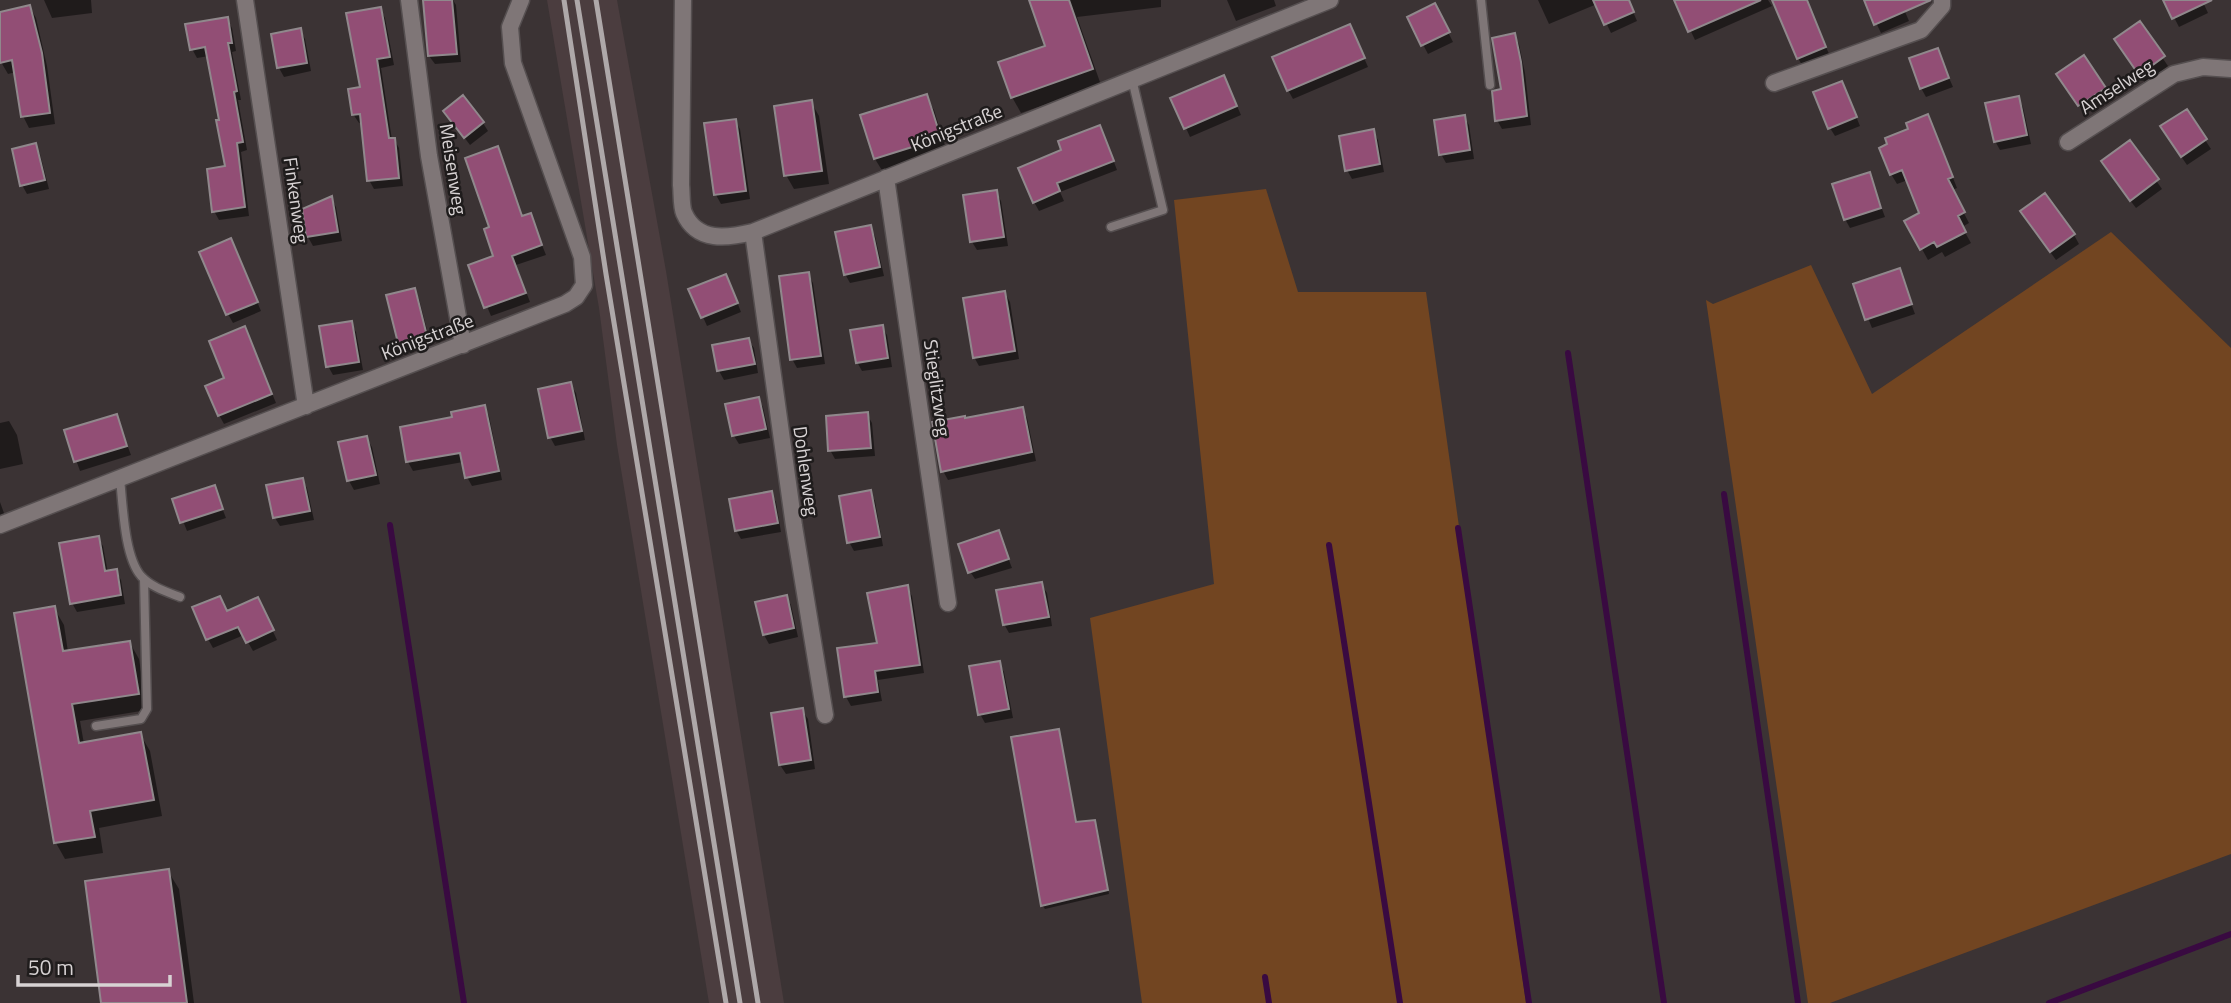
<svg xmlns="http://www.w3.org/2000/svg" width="2231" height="1003" font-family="'Titillium Web',sans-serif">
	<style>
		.built { fill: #4b3d3f }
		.green { fill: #724521 }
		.shadow { fill: #0007 }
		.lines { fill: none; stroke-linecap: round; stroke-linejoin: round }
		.stream { stroke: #390a41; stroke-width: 6 }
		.building { fill: #924e75; stroke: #90888c; stroke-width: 2 }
		.lane-casing { stroke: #554f50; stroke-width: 11 }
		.street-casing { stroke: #554f50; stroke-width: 19 }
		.lane { stroke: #7f7677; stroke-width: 8 }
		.street { stroke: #7f7677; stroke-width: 16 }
		.rail { stroke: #aea8a9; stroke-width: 5 }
		.labels { text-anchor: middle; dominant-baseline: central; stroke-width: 5; stroke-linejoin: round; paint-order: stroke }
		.street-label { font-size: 19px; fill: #d8d3d4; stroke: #1f1c1c }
	</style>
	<rect width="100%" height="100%" fill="#3b3334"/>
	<path class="built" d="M547 0H617L666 271 784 1003H709L617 445 599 308Z"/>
	<path class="green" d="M1266 189 1298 292H1426L1526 1003H1142L1090 618 1214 584 1174 200Z
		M2111 232 2231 348V854L1830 1003H1808L1706 300 1713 304 1811 265 1872 394Z"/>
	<path class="shadow" d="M44 0H91L92 13 52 18Z
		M424 0H453L456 5 461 62 435 64 429 56Z
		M1031 0H1161V7L1077 17 1101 85 1021 113 1012 97 1047 47Z
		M1227 0H1274L1276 6 1236 21Z
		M1538 0H1628L1637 21 1611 33 1597 4 1549 24Z
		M1676 0H1768L1772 6 1695 40Z
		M1865 0H1900L1909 21 1881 33Z
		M2165 0H2202L2208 13 2179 27Z
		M30 7 36 18 47 66 55 124 29 128 23 116 16 72 8 74 1 62 0 14Z
		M380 9 385 18 394 65 381 68 392 140 394 139 399 148 403 186 374 189 369 180 363 122 359 123 353 114Z
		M1809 9 1830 56 1803 67 1798 58Z
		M1439 14 1453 42 1428 54 1409 18Z
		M227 19 232 28 236 51 232 52 241 100H238L247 150 241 152 249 216 219 220 214 211 227 168 221 121 209 56 197 58 192 49Z
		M2141 26 2168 66 2145 83 2121 49Z
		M300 30 305 39 311 71 284 77 279 68Z
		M1354 35 1368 67 1293 99 1288 90Z
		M1514 35 1519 44 1525 73 1531 125 1502 129 1497 120Z
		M1937 50 1953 87 1926 97 1921 88Z
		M2064 83 2105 88 2110 97 2085 114Z
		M1228 86 1241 115 1190 137 1173 99Z
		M1846 92 1860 126 1835 136 1830 128Z
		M926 96 934 110 947 152 883 172 875 159Z
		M2018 98 2023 107 2031 144 2000 150 1995 141Z
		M811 102 819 116 829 184 794 189 786 175Z
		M2186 111 2211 149 2187 165 2167 136Z
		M445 112 483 123 488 131 470 145Z
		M1464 117 1469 125 1474 159 1446 163 1441 154Z
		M735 121 740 129 750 199 721 204 716 195 706 125Z
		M1933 127 1957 188 1952 190 1969 223 1962 227 1971 243 1945 257 1942 252 1928 260 1907 222 1922 214 1908 180 1897 184 1891 174Z
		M1373 131 1378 140 1384 172 1352 179 1347 170Z
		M1104 136 1117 170 1060 192 1064 201 1039 211 1034 202Z
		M2130 143 2162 189 2136 208 2108 171Z
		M35 145 40 154 49 189 27 194 22 185Z
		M497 149 523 217 530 215 546 255 516 265 530 302 491 316 470 266 495 257 491 229Z
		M1869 174 1885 217 1850 228 1845 219Z
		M996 192 1001 201 1008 246 977 250 972 242Z
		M331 198 336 207 342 241 313 246 308 237 304 210Z
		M2027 220 2074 235 2079 244 2056 260Z
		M870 227 875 236 884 276 850 283 845 274Z
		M235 249 261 311 233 323 228 314Z
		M1899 271 1915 314 1872 328 1855 285Z
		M808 274 813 283 825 364 797 368 792 359Z
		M730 284 741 312 707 326 691 290Z
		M414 290 419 299 431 345 405 351 400 342Z
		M1005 293 1010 302 1019 359 979 366 974 357Z
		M351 323 356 332 363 370 333 375 328 366Z
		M882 327 887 335 892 367 862 371 857 362Z
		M249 337 276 403 224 424 219 415 226 379Z
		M748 340 754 348 758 373 724 380 719 371 714 346Z
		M570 384 576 393 585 440 555 446 550 437Z
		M758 399 763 407 770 438 739 444 734 436 728 405Z
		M484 407 489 416 502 480 472 486 467 477 463 462 413 471 408 462 402 428 454 419Z
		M1022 409 1027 418 1036 461 948 480 943 471 965 420Z
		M867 414 872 423 875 456 835 459 830 450Z
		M116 416 131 455 80 471 66 432Z
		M9 421 17 435 23 464 0 469V423Z
		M366 438 372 447 380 484 354 490 349 481 341 443Z
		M302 480 307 488 314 520 280 526 275 518Z
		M214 487 226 518 187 531 175 501Z
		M870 492 875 501 883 546 854 551 849 542Z
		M771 493 776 502 781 532 741 539 736 530Z
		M0 502 9 527 0 530Z
		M998 532 1012 568 975 579 969 570Z
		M98 538 103 546 108 573 116 571 121 580 125 604 77 612 72 603Z
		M1041 584 1047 593 1052 626 1009 633 1004 624Z
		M907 587 912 596 924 673 878 680 882 701 851 706 846 697 839 650 879 644Z
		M786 597 791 605 798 637 769 644 764 635 757 603Z
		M54 608 64 625 68 652 130 643 139 659 147 710 80 721 84 744 140 734 150 751 162 816 99 828 103 853 65 859 56 843 16 614Z
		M262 608 277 640 253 651 244 635 213 648 208 639 227 613Z
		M999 663 1004 672 1013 718 985 723 980 714Z
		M802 710 808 719 815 769 786 774 780 765 773 714Z
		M1058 731 1076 824 1094 822 1097 826 1109 894 1045 909 1042 905Z
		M168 871 179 889 194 1003H103Z"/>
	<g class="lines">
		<path class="stream" d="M1568 353 1664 1003
			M1724 494 1798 1003
			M390 525 464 1003
			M1458 528 1529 1003
			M1329 545 1400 1003
			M1265 977 1269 1003
			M2049 1003 2231 934"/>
	</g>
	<path class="building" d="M423 0H452L457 54 428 56Z
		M1029 0H1069L1093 69 1011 98 998 62 1045 46Z
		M1593 0H1629L1634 12 1604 25Z
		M1674 0H1761L1688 32Z
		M1772 0H1807L1826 47 1797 59Z
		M1864 0H1931L1874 25Z
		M2163 0H2212L2172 19Z
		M1435 3 1450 32 1421 46 1407 17Z
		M30 5 42 53 50 113 21 117 12 60 0 63V12Z
		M381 7 390 57 377 59 389 138H395L399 178 367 181 360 114 352 115 348 89 360 87 346 13Z
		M228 17 232 43H228L237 91 234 92 243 142 237 143 245 207 212 212 207 169 225 166 216 120H219L205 47 190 50 185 24Z
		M2140 21 2165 56 2139 75 2114 39Z
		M1350 24 1365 58 1287 91 1272 57Z
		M301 28 307 63 277 68 271 34Z
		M1515 33 1521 62 1527 116 1495 121 1492 91 1501 89 1492 38Z
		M1938 48 1949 78 1920 89 1909 58Z
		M2084 55 2106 88 2078 106 2056 74Z
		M1224 75 1237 106 1184 129 1170 98Z
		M1842 81 1857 117 1828 129 1813 92Z
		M927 94 941 138 874 159 860 115Z
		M463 95 484 122 464 138 443 111Z
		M2019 96 2027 135 1994 142 1985 103Z
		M812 100 822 171 784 176 774 106Z
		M2187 109 2207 139 2181 157 2160 126Z
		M1928 114 1953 177 1948 179 1965 212 1958 216 1966 232 1937 247 1934 242 1920 250 1904 221 1919 213 1902 170 1890 175 1879 148 1887 144 1885 138 1908 129 1906 123Z
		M1465 115 1470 150 1439 155 1434 120Z
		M736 119 746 191 714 195 704 123Z
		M1100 125 1114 161 1057 183 1060 191 1033 203 1018 168 1061 150 1058 141Z
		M1374 129 1380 164 1345 171 1339 136Z
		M2130 140 2159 179 2130 201 2101 161Z
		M36 143 45 180 20 186 12 149Z
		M498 146 522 216 531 213 542 245 512 256 526 293 484 308 468 265 493 256 484 229 489 227 465 158Z
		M1870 172 1881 208 1844 220 1832 184Z
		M997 190 1004 237 970 242 963 195Z
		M2045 193 2075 234 2050 252 2020 211Z
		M332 196 338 232 306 237 302 209Z
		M871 225 880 267 844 275 835 232Z
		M231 238 258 302 226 315 199 252Z
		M1900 268 1912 304 1865 320 1853 284Z
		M809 272 821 356 790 360 779 276Z
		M726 274 738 303 701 318 688 289Z
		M415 288 427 336 398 343 386 295Z
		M1005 291 1015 351 973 358 963 298Z
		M352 321 359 362 326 367 319 326Z
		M883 325 888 358 856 363 850 330Z
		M245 326 272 394 218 416 205 386 224 378 209 341Z
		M749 338 755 364 717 371 712 345Z
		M571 382 582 431 548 438 538 389Z
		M759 397 766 429 732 436 725 404Z
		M485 405 499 471 465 478 460 453 406 462 400 427 452 417 451 412Z
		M1023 407 1032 452 941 472 932 422 965 416V418Z
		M868 412 871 448 828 451 826 416Z
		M117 414 127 446 74 462 64 430Z
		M367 436 376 475 347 481 338 442Z
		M303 478 310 511 273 518 266 485Z
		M215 485 223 509 180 523 172 499Z
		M871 490 880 537 847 543 839 496Z
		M772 491 778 523 735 531 729 499Z
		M999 530 1009 559 968 573 958 544Z
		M99 536 105 571 117 569 121 595 70 604 59 543Z
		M1042 582 1049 617 1003 625 996 590Z
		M908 585 920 665 875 671 878 692 844 697 837 648 877 643 867 593Z
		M787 595 794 628 763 635 755 602Z
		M220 596 227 611 258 597 274 630 246 643 238 627 206 640 192 607Z
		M55 606 63 651 130 641 139 694 72 704 79 743 141 732 154 800 90 811 95 837 54 843 14 613Z
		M1000 661 1009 709 978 715 969 666Z
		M803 708 811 760 779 765 771 713Z
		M1059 729 1076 822 1095 820 1108 890 1041 906 1011 737Z
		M169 869 187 1003H101L85 881Z"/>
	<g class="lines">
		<g class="lane-casing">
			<path id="lane" d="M1481 0 1490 85
				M1111 227 1163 210 1132 79
				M120 479C123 505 124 556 141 576 151 587 167 592 180 597
				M96 726 141 719 147 709 144 579"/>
		</g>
		<g class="street-casing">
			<path id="street" d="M245 0 306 406
				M409 0 429 156 463 345
				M683 0 681 185C682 193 681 206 684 213 697 243 728 238 753 232L1330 0
				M1774 83 1921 30 1942 6V0
				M2068 142 2174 74 2203 67 2231 69
				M886 178 948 603
				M753 232 794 526 825 715
				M0 525 565 304 576 297 584 285 582 257 513 63 510 27 521 0"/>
		</g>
		<use href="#lane" class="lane"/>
		<use href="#street" class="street"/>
		<path class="rail" d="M564 0 606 274 726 1003
			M577 0 740 1003
			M596 0 758 1003"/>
	</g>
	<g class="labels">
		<g class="street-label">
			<text transform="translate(2116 86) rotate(-33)">Amselweg</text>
			<text transform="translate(956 127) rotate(-22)">Königstraße</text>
			<text transform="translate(454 169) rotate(81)">Meisenweg</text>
			<text transform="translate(297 200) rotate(82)">Finkenweg</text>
			<text transform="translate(427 336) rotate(-21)">Königstraße</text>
			<text transform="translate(938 388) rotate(82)">Stieglitzweg</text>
			<text transform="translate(807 471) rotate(82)">Dohlenweg</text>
		</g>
	</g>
	<path d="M18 975v10h152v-10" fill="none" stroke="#d8d3d4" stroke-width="3.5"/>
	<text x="28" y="975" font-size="21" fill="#d8d3d4" stroke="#1f1c1c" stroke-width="5" paint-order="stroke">50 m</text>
</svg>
